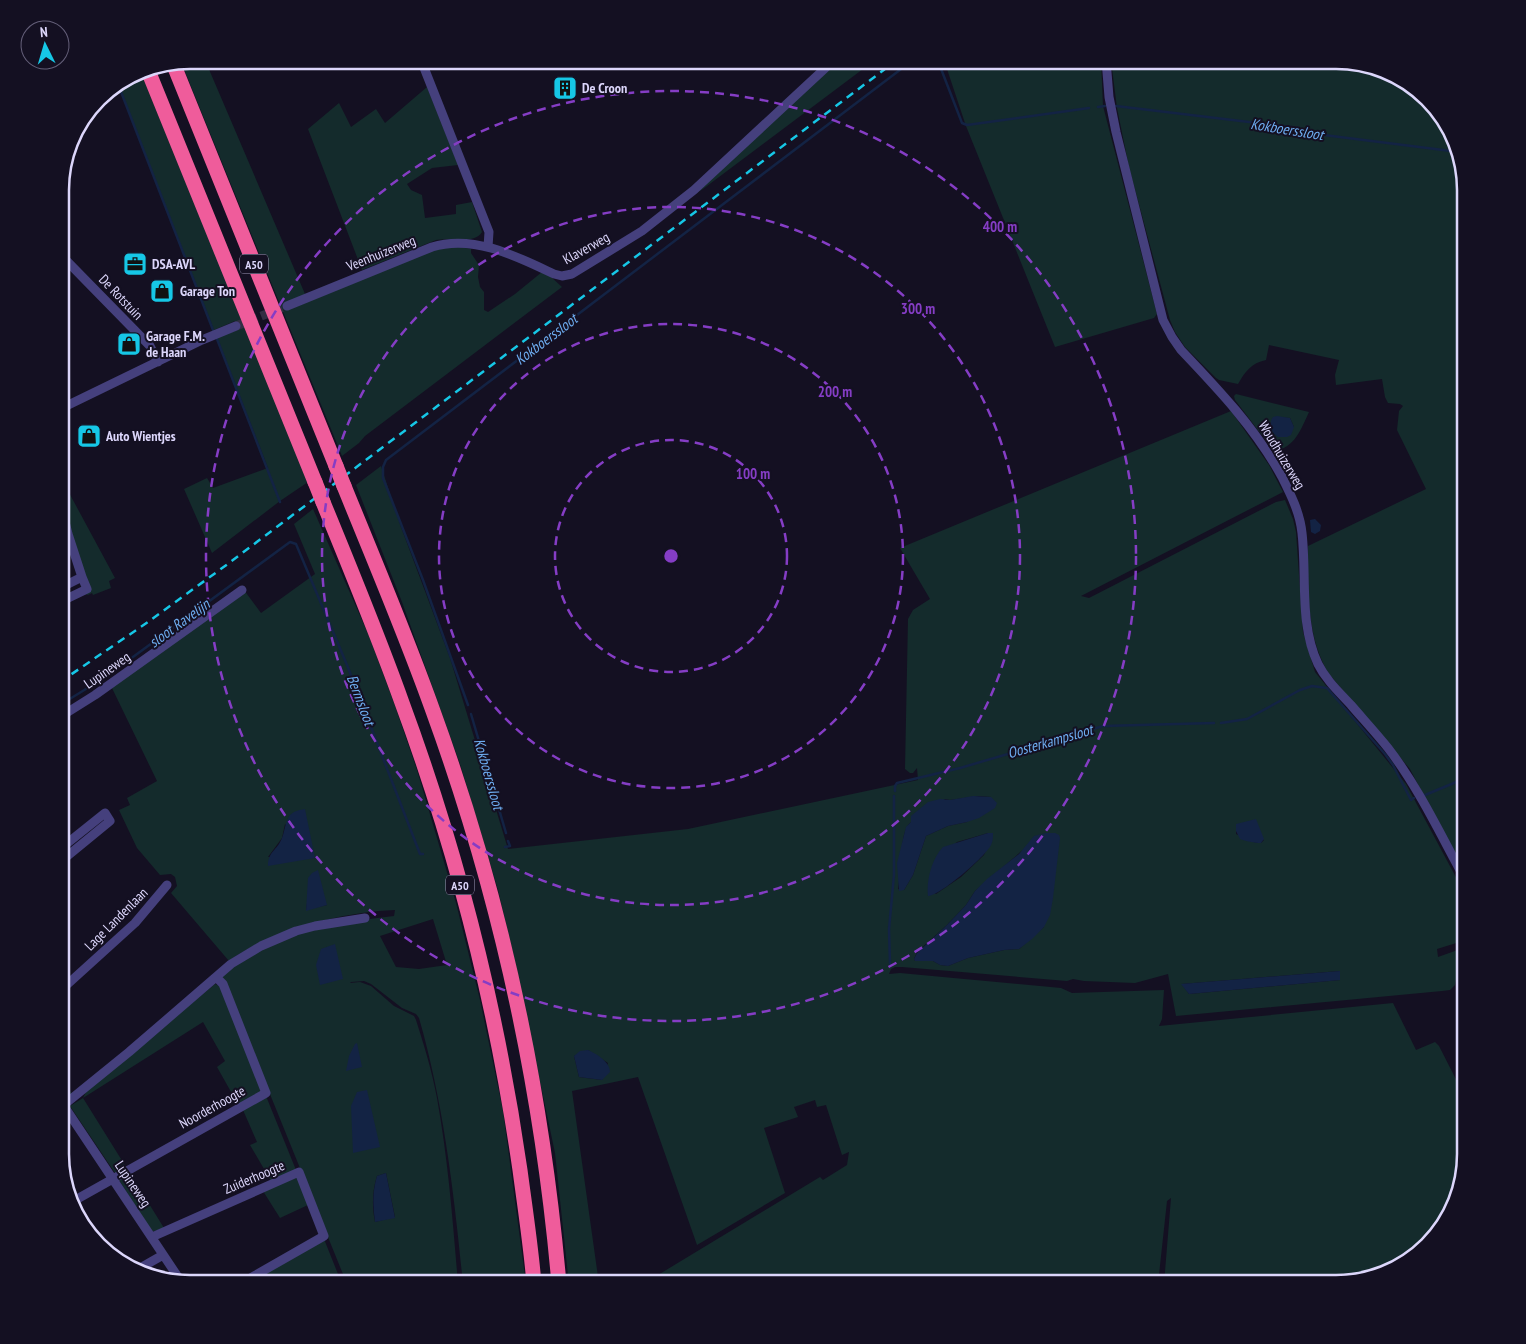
<svg xmlns="http://www.w3.org/2000/svg" width="1526" height="1344" font-family="'PT Sans Narrow',sans-serif">
	<style>
		.green { fill: #142b2c; fill-rule: evenodd }
		.water { fill: #132344 }
		.lines { fill: none; stroke-linecap: round; stroke-linejoin: round }
		.stream { stroke: #132344; stroke-width: 2.5 }
		.minor-tunnel { stroke: #322e43; stroke-width: 9; stroke-dasharray: 9 4.5; stroke-linecap: butt }
		.minor { stroke: #45407d; stroke-width: 9 }
		.motorway { stroke: #ef5c9b; stroke-width: 15 }
		.rail { stroke: #16c7e6; stroke-width: 2.5; stroke-dasharray: 8 6; stroke-linecap: butt }
		.motorway-bridge { stroke: #ef5c9b; stroke-width: 15 }
		.ring { fill: none; stroke: #853dc5; stroke-width: 2.5; stroke-dasharray: 9 6 }
		.labels { text-anchor: middle; dominant-baseline: central; stroke-width: 4; stroke-linejoin: round; paint-order: stroke }
		.shield { fill: #141022; stroke: #a09bba; stroke-width: 1 }
		.shield-label { font-size: 12px; font-weight: bold; fill: #dcd6fb }
		.poi-label { font-size: 14px; font-weight: bold; fill: #dcd6fb; stroke: #141022; text-anchor: start }
		.street-label { font-size: 14px; fill: #dcd6fb; stroke: #141022 }
		.water-label { font-size: 15px; font-style: italic; fill: #6eadf1; stroke: #141022 }
		.rim { fill: none; stroke: #dcd6fb; stroke-width: 2.5 }
		.centre { fill: #853dc5; stroke: #141022; stroke-width: 2.5 }
		.ring-label { font-size: 15px; text-anchor: middle; font-weight: bold; fill: #853dc5; stroke: #141022; stroke-width: 4; stroke-linejoin: round; paint-order: stroke }
	</style>
	<rect width="100%" height="100%" fill="#141022"/>
	<path class="green" d="M189 60H205L305 294 435 249 455 246 471 249V253L479 265 478 277 480 287 484 292V310L488 312 515 294 542 272 550 276 562 287 365 436 359 443 342 456 181 62Z
		M838 60H875L703 189 693 195Z
		M944 60H1101L1103 106 1157 314 1154 318 1055 347 966 126Z
		M1111 60H1337L1386 70 1428 98 1456 140 1466 189V877L1410 769 1329 674C1306 637 1308 588 1308 546L1426 489 1397 430 1399 411 1403 406 1400 404 1388 403 1385 397 1382 379 1336 385 1335 375 1339 360 1269 345 1266 360C1251 363 1245 372 1238 384L1219 380 1216 378 1185 347 1175 332 1170 320 1129 167 1117 108Z
		M140 70 308 482 280 501 212 553 184 489 207 478 213 488 268 468 217 337 238 330 235 321 214 330 118 84Z
		M427 87 458 165 432 168 407 184 411 190 422 195 425 218 456 214V205L472 202 482 232C474 245 451 237 436 240L362 270 308 129 339 103 351 127 376 109 385 123Z
		M1236 394 1309 412C1301 429 1295 448 1274 451L1235 400 1234 396ZM1273 417 1290 418 1294 427 1273 433Z
		M1231 411 1269 465 1283 492 1081 596 1089 598 1276 502 1285 500 1293 519 1296 532 1303 632 1315 672 1406 784 1466 896V940L1437 949 1438 957 1466 947V954C1455 963 1458 973 1455 985L1450 990 1442 991 1176 1016 1168 974 1135 983 1084 981 1073 979 1067 981 902 967H895L891 969 889 974 900 973 1061 988 1072 993 1164 990 1162 1019 1159 1026 1393 1003 1416 1050 1435 1042 1439 1046 1466 1099V1163L1456 1204 1428 1246 1386 1274 1337 1284H1164L1171 1198 1167 1201 1158 1284H643L820 1177 823 1180 847 1165 849 1152 842 1155 826 1105 817 1107 815 1100 794 1107 798 1117 764 1128 785 1193 697 1245 638 1077 572 1091 599 1284H569L555 1153 513 953 498 890 460 764 402 602 356 485 381 466 401 527 450 658 508 849 688 829 918 780 917 768 913 773H910L905 769 908 619 913 610 930 599 900 548ZM978 796 991 797 967 822 948 826 926 836 913 875 904 890 898 889C901 873 900 839 907 827 913 817 936 805 945 799L950 800ZM1236 825 1264 840 1261 843C1251 843 1245 838 1236 834ZM988 833H993L984 855 961 877 936 894 928 888 934 862 957 842ZM1024 849 1044 927 1019 949 1004 950 968 958 948 966 940 965 933 961H915L914 959 917 952 947 925 966 905 975 891ZM1340 971V980L1189 994 1182 984ZM588 1050 608 1063 602 1080 579 1077 574 1056Z
		M60 476 115 578 109 581 111 588 93 595 92 593 88 595 84 594 62 494Z
		M313 509 369 636 394 703 417 770 456 903 480 1000 503 1111 526 1284H463C454 1194 444 1105 419 1018L416 1014 402 1008 371 984 364 981 351 982 350 983 360 982 371 986 394 1006 414 1016 416 1020C424 1045 432 1071 437 1098 448 1159 453 1222 458 1284H347L222 976C230 970 238 963 246 957 287 931 347 921 394 916L395 910C342 912 272 930 229 961L171 893 177 886 175 877 171 874 160 875 137 848 119 810 130 805 127 798 157 781 111 686 160 654 244 590 261 613 315 574 294 524ZM285 824 315 858 268 857 282 838ZM308 896 327 905 306 910ZM433 919 447 965 419 969 396 967 380 936ZM386 1173 395 1217 375 1222C372 1207 372 1192 377 1176Z
		M215 984 220 986 262 1092 239 1106 217 1067 225 1061 203 1022 83 1098 126 1167 115 1173 70 1106 83 1098 87 1090Z
		M60 1064 69 1077 64 1082 72 1094 67 1098 63 1083 66 1099H63L60 1095Z
		M266 1096 296 1170 271 1181 250 1145 257 1142 243 1110Z
		M130 1173 164 1228 152 1232 119 1180Z
		M297 1176 308 1205 280 1218 263 1191Z
		M324 1239 342 1284 290 1282 247 1284Z"/>
	<path class="water" d="M1277 416 1290 418 1294 427 1291 435 1287 437H1278C1271 433 1268 424 1273 417Z
		M1315 519 1321 525 1320 531 1315 534 1311 532 1310 520Z
		M973 796 991 797 997 803 995 808 979 818 967 822 948 826 926 836 913 875 904 890 899 891 897 863 906 827 911 822V816L928 802 940 799 950 800Z
		M305 809 315 858 268 866C268 851 277 851 282 838 285 830 285 822 290 815 294 811 299 810 305 809Z
		M1256 819 1264 839 1261 843C1255 843 1245 841 1240 839L1236 831V824Z
		M988 833H993C993 837 993 841 991 845 986 856 940 896 928 896 926 881 932 858 943 847Z
		M1046 833H1055L1059 835 1060 838 1053 898 1050 915 1044 927 1032 939 1019 949 1004 950 968 958 948 966 940 965 933 961H915L914 959 917 953 947 925 966 905 975 891 987 879 1019 854 1034 836Z
		M318 870 327 905 306 911 308 878 312 873Z
		M335 944 343 979 320 985 316 965 321 949Z
		M1340 971V980L1189 994 1181 984Z
		M357 1043 362 1067 346 1071 349 1056 355 1044Z
		M588 1050C597 1054 610 1062 610 1072L602 1080 579 1077 574 1056 580 1051Z
		M367 1090 380 1147 353 1153 351 1106 357 1092Z
		M386 1173 395 1218 375 1222C373 1206 372 1193 377 1176Z"/>
	<g class="lines">
		<path class="stream" d="M938 61 962 123 967 125 1089 108
			M118 84 213 330
			M1116 106 1299 128 1308 133 1459 152
			M1098 107 1105 106
			M217 339 280 502
			M60 705 107 676 290 542 296 544 347 665 420 854H423
			M468 705 423 580 383 478V467L386 460 913 60
			M471 714 506 833
			M1221 723 1247 719 1300 690 1312 686 1327 688 1385 754 1393 765 1411 800 1414 798
			M895 791V786L897 783 960 768 1103 726 1214 723
			M1425 795 1466 778
			M505 847 510 846 508 841
			M890 964 889 929 894 875V796"/>
		<path class="minor-tunnel" d="M236 326 287 306"/>
		<path class="minor" d="M421 60 489 232 488 247
			M1106 60 1109 97 1116 132 1163 320 1172 337 1181 350C1219 390 1256 429 1282 477 1291 495 1300 513 1302 533 1307 576 1299 624 1318 664 1326 680 1339 692 1351 705 1363 719 1376 733 1388 748 1419 788 1441 836 1466 881
			M60 254 150 346 158 362
			M287 306 432 247C474 234 518 257 554 274L562 276 572 274 642 231 694 190 834 60
			M60 409 202 340 236 326
			M60 501 68 534 82 577
			M60 602 87 589 82 577 60 588
			M60 717 95 695 242 590
			M60 862 110 821 105 813 60 849
			M60 991 135 923 167 885
			M60 1100 182 1283
			M60 1108 129 1052 231 964 261 946 296 931 315 926 365 918
			M70 1203 266 1093 223 984 216 977
			M152 1237 299 1172 324 1236 240 1284
			M135 1271 163 1255"/>
		<path class="motorway" d="M173 63 336 466
			M147 68 315 482
			M344 486C374 560 406 635 433 711 500 895 542 1089 559 1284
			M323 502C350 568 377 633 401 700 457 851 497 1010 520 1170 525 1208 531 1246 534 1284"/>
		<path class="rail" d="M60 682 148 622 225 566 897 60"/>
		<path class="motorway-bridge" d="M336 466 344 486
			M315 482 323 502"/>
	</g>
	<g class="ring">
		<circle cx="671" cy="556" r="116"/>
		<circle cx="671" cy="556" r="232"/>
		<circle cx="671" cy="556" r="349"/>
		<circle cx="671" cy="556" r="465"/>
	</g>
	<defs>
		<g id="building-square" transform="scale(1.25)"><rect x="-9" y="-9" width="18" height="18" rx="4" fill="#16c7e6" stroke="#141022"/><path d="M-4-6H4V6H1V3H-1V6H-4ZM-2.5-4.3h1.7v1.8h-1.7ZM.8-4.3h1.7v1.8H.8ZM-2.5-1h1.7V.8h-1.7ZM.8-1h1.7V.8H.8Z" fill="#111"/></g>
		<g id="office-square" transform="scale(1.25)"><rect x="-9" y="-9" width="18" height="18" rx="4" fill="#16c7e6" stroke="#141022"/><path d="M-6-3h4V-5.5h4V-3h4V5H-6ZM-1-4.5V-3h2v-1.5ZM-6 0V1H6V0Z" fill="#111"/></g>
		<g id="shop-square" transform="scale(1.25)"><rect x="-9" y="-9" width="18" height="18" rx="4" fill="#16c7e6" stroke="#141022"/><path d="M-5-2.5h2.3a2.7 3.5 0 0 1 5.4 0H5L5.5 6h-11ZM-1.5-2.5h3a1.5 2.3 0 0 0-3 0Z" fill="#111"/></g>
	</defs>
	<g fill-rule="evenodd">
		<use href="#building-square" x="565" y="88"/>
		<use href="#office-square" x="135" y="264"/>
		<use href="#shop-square" x="162" y="291"/>
		<use href="#shop-square" x="129" y="344"/>
		<use href="#shop-square" x="89" y="436"/>
	</g>
	<g class="labels">
		<g class="shield">
			<rect x="240" y="254.5" width="28" height="19" rx="4"/>
			<rect x="446" y="875.5" width="28" height="19" rx="4"/>
		</g>
		<g class="shield-label">
			<text x="254" y="264">A50</text>
			<text x="460" y="885">A50</text>
		</g>
		<g class="poi-label">
			<text x="582" y="88">De Croon</text>
			<text x="152" y="264">DSA-AVL</text>
			<text x="180" y="291">Garage Ton</text>
			<text x="146" y="336">Garage F.M.<tspan x="146" dy="16">de Haan</tspan></text>
			<text x="106" y="436">Auto Wientjes</text>
		</g>
		<g class="street-label">
			<text transform="translate(586 248) rotate(-29)">Klaverweg</text>
			<text transform="translate(381 253) rotate(-22)">Veenhuizerweg</text>
			<text transform="translate(121 297) rotate(46)">De Rotstuin</text>
			<text transform="translate(1282 455) rotate(59)">Woudhuizerweg</text>
			<text transform="translate(107 670) rotate(-35)">Lupineweg</text>
			<text transform="translate(116 919) rotate(-45)">Lage Landenlaan</text>
			<text transform="translate(212 1107) rotate(-29)">Noorderhoogte</text>
			<text transform="translate(254 1177) rotate(-23)">Zuiderhoogte</text>
			<text transform="translate(133 1184) rotate(56)">Lupineweg</text>
		</g>
		<g class="water-label">
			<text transform="translate(1287 129) rotate(9)">Kokboerssloot</text>
			<text transform="translate(546 339) rotate(-37)">Kokboerssloot</text>
			<text transform="translate(179 623) rotate(-36)">sloot Ravelijn</text>
			<text transform="translate(361 700) rotate(69)">Bermsloot</text>
			<text transform="translate(1050 741) rotate(-16)">Oosterkampsloot</text>
			<text transform="translate(489 774) rotate(74)">Kokboerssloot</text>
		</g>
	</g>
	<path d="M0 0H1526V1344H0ZM190 69H1336A121 121 0 0 1 1457 190V1154A121 121 0 0 1 1336 1275H190A121 121 0 0 1 69 1154V190A121 121 0 0 1 190 69Z" fill="#141022" fill-rule="evenodd"/>
	<path class="rim" d="M190 69H1336A121 121 0 0 1 1457 190V1154A121 121 0 0 1 1336 1275H190A121 121 0 0 1 69 1154V190A121 121 0 0 1 190 69Z"/>
	<circle cx="671" cy="556" r="8" class="centre"/>
	<g class="ring-label">
		<text x="1000" y="232">400 m</text>
		<text x="918" y="314">300 m</text>
		<text x="835" y="397">200 m</text>
		<text x="753" y="479">100 m</text>
	</g>
	<g transform="translate(45 45) rotate(355)"><circle r="24" fill="#141022" stroke="#645f79"/>
	<path d="M0-4L9 19L0 12L-9 19Z" fill="#16c7e6"/>
	<text y="-8" font-size="14" font-weight="bold" text-anchor="middle" fill="#dcd6fb">N</text>
	</g>
</svg>
